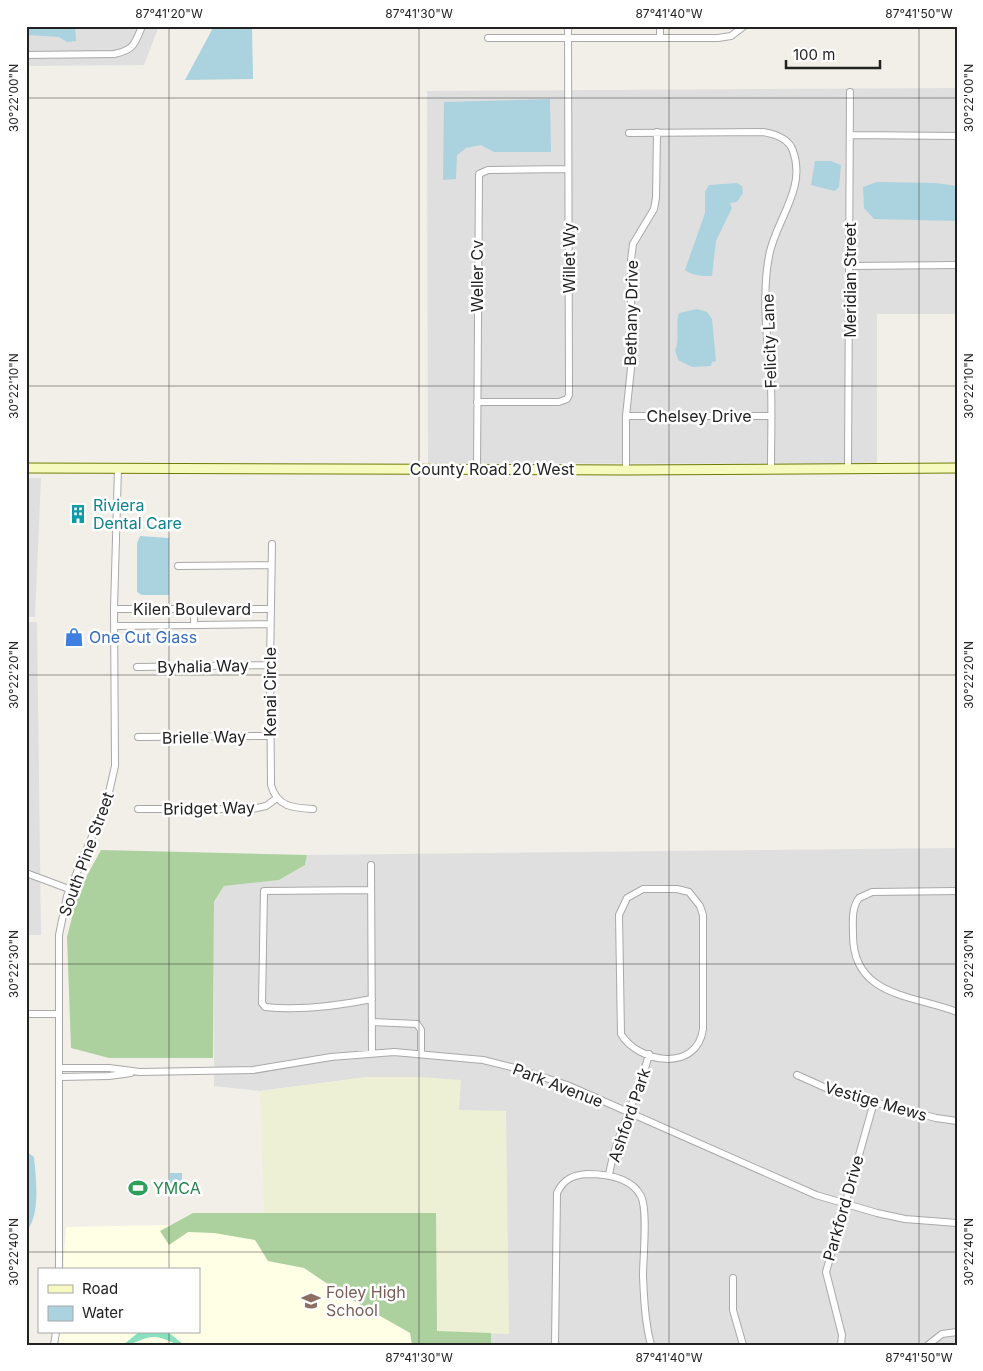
<svg xmlns="http://www.w3.org/2000/svg" width="983" height="1371" font-family="Inter,sans-serif">
	<style>
		.residential { fill: #e0dfdf }
		.education { fill: #ffffe5 }
		.farmland { fill: #eef0d5 }
		.forest { fill: #add19e }
		.pitch { fill: #88e0be }
		.water { fill: #aad3df }
		.lines { fill: none; stroke-linecap: round; stroke-linejoin: round }
		.street-casing { stroke: #a9a9a9; stroke-width: 8 }
		.secondary-casing { stroke: #707d05; stroke-width: 11 }
		.street { stroke: #fff; stroke-width: 6 }
		.secondary { stroke: #f7fabf; stroke-width: 9 }
		.ticks { fill: none; stroke: #222; stroke-width: 1; stroke-opacity: 0.45 }
		.labels { text-anchor: middle; dominant-baseline: central; stroke-width: 5; stroke-linejoin: round; paint-order: stroke }
		.street-label { font-size: 16px; fill: #222; stroke: #fff }
		.culture-label { font-size: 16px; fill: #0d838f; stroke: #fff; text-anchor: start }
		.shop-label { font-size: 16px; fill: #366cbe; stroke: #fff; text-anchor: start }
		.leisure-label { font-size: 16px; fill: #27864d; stroke: #fff; text-anchor: start }
		.education-label { font-size: 16px; fill: #785e54; stroke: #fff; text-anchor: start }
		.neatline { fill: none; stroke: #222; stroke-width: 2 }
		.ticks-label { font-size: 12px; text-anchor: middle; fill: #222 }
	</style>
	<rect width="100%" height="100%" fill="#f2efe9"/>
	<path class="residential" d="M26 26H159L144 65 26 66Z
		M957 88V314H877V464L428 463 427 91Z
		M26 478H41L35 617H26Z
		M26 622H37L41 935H26Z
		M957 848V1345H491V1333H509L459 1110 367 1077 260 1091 214 1086V903L224 886 279 880 305 865 307 855Z"/>
	<path class="education" d="M423 1220 424 1345H58L59 1332H199V1270H63L66 1227Z"/>
	<path class="farmland" d="M367 1077H419L461 1080 459 1110 506 1111 509 1334 437 1332 264 1214 260 1091Z"/>
	<path class="forest" d="M101 850 307 855 305 865 279 880 224 886 214 902 213 1058H109L71 1048 67 937 79 890Z
		M193 1213H436L437 1331 491 1333V1345H412L410 1333 347 1297 304 1268 268 1261 255 1240 214 1233 188 1232 169 1245 160 1231Z"/>
	<path class="pitch" d="M139 1332H168L184 1345C173 1345 165 1337 154 1337 142 1337 135 1345 123 1345Z"/>
	<path class="water" d="M26 26H75L76 41 67 42 59 37 27 35Z
		M214 26H252L253 79 185 80Z
		M550 99 551 152H494L481 145 466 148 457 155 456 179 443 180 444 102Z
		M815 161H831L841 165 839 187 835 191 811 185Z
		M877 182 936 183 957 186V221L874 219 864 208 863 187Z
		M737 183 742 186 743 193 737 202 730 203 732 208 716 241 712 276C702 276 693 276 685 270L705 213V192L709 185Z
		M697 309 707 312 712 319 716 361 712 362 711 366 692 367 678 360 675 350C680 343 675 324 679 313Z
		M140 536 169 538V595H142L137 592V543Z
		M26 633 29 844H26Z
		M26 1151 34 1157C36 1179 41 1215 26 1232Z
		M170 1173H182V1194H170Z"/>
	<g class="lines">
		<g class="street-casing">
			<path id="street" d="M660 26V38
				M488 38H718L731 36 744 26
				M26 55 114 54C134 50 135 44 142 26
				M629 133 763 132C775 134 789 138 793 151 807 189 775 221 769 256 761 299 768 342 771 385 772 413 771 441 771 469
				M850 135 957 136
				M850 266 957 265
				M477 402H559L567 399 569 395 568 26
				M626 416H771
				M848 468 850 92
				M477 469 479 174 488 170 568 169
				M626 470V416L631 368V260L633 244 654 209 656 198 657 132
				M272 544 270 665 271 785C277 807 293 808 313 809
				M178 566 270 565
				M114 609H270
				M194 625V609
				M115 626 270 624
				M137 667 270 665
				M138 737 270 736
				M138 809H252L266 806 277 798
				M371 865 372 1053
				M26 873 69 889
				M643 889H677L689 892 700 906 703 915V1029C697 1073 638 1063 621 1034L619 915 627 898Z
				M371 890 264 891 262 1003 265 1007C301 1011 337 1006 372 999
				M957 891 872 892 859 898C851 909 853 922 853 935 853 997 913 995 957 1012
				M26 1014H59
				M372 1022 417 1024 421 1030V1052
				M59 1068H109L140 1072 253 1070 331 1057 394 1052 483 1060 515 1068 567 1085 816 1195 877 1213 905 1219 957 1223
				M797 1075 835 1092 936 1118 957 1121
				M59 1077 109 1076 131 1073
				M609 1175C616 1133 639 1096 649 1054
				M59 1270V935L67 896 107 801 115 766 114 609 118 468
				M733 1278V1310L743 1345
				M54 1345 56 1332
				M555 1345 557 1193C563 1180 572 1175 587 1174 606 1174 631 1177 641 1196 648 1210 643 1258 643 1276 644 1299 645 1322 651 1345
				M841 1345 842 1335 826 1272 874 1102
				M928 1345 942 1334 957 1332"/>
		</g>
		<g class="secondary-casing">
			<path id="secondary" d="M26 468 626 470 957 468"/>
		</g>
		<use href="#street" class="street"/>
		<use href="#secondary" class="secondary"/>
	</g>
	<path class="ticks" d="M169 26V1270M419 26V1345M669 26V1345M919 26V1345M26 98H957M26 386H957M26 675H957M26 964H957M26 1252H957M169 1332V1345"/>
	<defs>
		<g id="building-bare" transform="scale(1.5)"><path d="M-4-6H4V6H1V3H-1V6H-4ZM-2.5-4.3h1.7v1.8h-1.7ZM.8-4.3h1.7v1.8H.8ZM-2.5-1h1.7V.8h-1.7ZM.8-1h1.7V.8H.8Z" fill="#0f9aa8" stroke="#fff" stroke-width="2.5" paint-order="stroke"/></g>
		<g id="shop-bare" transform="scale(1.5)"><path d="M-5-2.5h2.3a2.7 3.5 0 0 1 5.4 0H5L5.5 6h-11ZM-1.5-2.5h3a1.5 2.3 0 0 0-3 0Z" fill="#3f7fe0" stroke="#fff" stroke-width="2.5" paint-order="stroke"/></g>
		<g id="stadium-bare" transform="scale(1.5)"><path d="M0-5a6.5 5 0 1 0 0 10a6.5 5 0 1 0 0-10ZM-3.5-1.8h7v3.6h-7Z" fill="#2e9e5b" stroke="#fff" stroke-width="2.5" paint-order="stroke"/></g>
		<g id="school-bare" transform="scale(1.5)"><path d="M0-5L7-2L0 1L-7-2ZM-4 1L0 2.5L4 1V4Q0 6-4 4Z" fill="#8d6e63" stroke="#fff" stroke-width="2.5" paint-order="stroke"/></g>
	</defs>
	<g fill-rule="evenodd">
		<use href="#building-bare" x="78" y="514"/>
		<use href="#shop-bare" x="74" y="637"/>
		<use href="#stadium-bare" x="138" y="1188"/>
		<use href="#school-bare" x="311" y="1301"/>
	</g>
	<g class="labels">
		<g class="street-label">
			<text transform="translate(569 258) rotate(-90)">Willet Wy</text>
			<text transform="translate(477 276) rotate(-90)">Weller Cv</text>
			<text transform="translate(850 280) rotate(-90)">Meridian Street</text>
			<text transform="translate(631 313) rotate(-89)">Bethany Drive</text>
			<text transform="translate(769 341) rotate(-92)">Felicity Lane</text>
			<text x="699" y="416">Chelsey Drive</text>
			<text x="492" y="469">County Road 20 West</text>
			<text x="192" y="609">Kilen Boulevard</text>
			<text transform="translate(203 666) rotate(-1)">Byhalia Way</text>
			<text transform="translate(270 692) rotate(-90)">Kenai Circle</text>
			<text transform="translate(204 737) rotate(-1)">Brielle Way</text>
			<text transform="translate(209 808) rotate(-1)">Bridget Way</text>
			<text transform="translate(86 854) rotate(-70)">South Pine Street</text>
			<text transform="translate(558 1085) rotate(21)">Park Avenue</text>
			<text transform="translate(876 1101) rotate(16)">Vestige Mews</text>
			<text transform="translate(629 1115) rotate(-71)">Ashford Park</text>
			<text transform="translate(843 1208) rotate(-74)">Parkford Drive</text>
		</g>
		<g class="culture-label">
			<text x="93" y="505">Riviera<tspan x="93" dy="18">Dental Care</tspan></text>
		</g>
		<g class="shop-label">
			<text x="89" y="637">One Cut Glass</text>
		</g>
		<g class="leisure-label">
			<text x="153" y="1188">YMCA</text>
		</g>
		<g class="education-label">
			<text x="326" y="1292">Foley High<tspan x="326" dy="18">School</tspan></text>
		</g>
	</g>
	<rect width="983" height="1371" fill="none" stroke="#ffffff" stroke-width="55"/>
	<rect x="38" y="1268" width="162" height="65" fill="#ffffff" stroke="#a7a7a7"/>
	<rect x="48" y="1285" width="25" height="8" fill="#f7fabf" stroke="#a7a7a7"/>
	<text x="82" y="1294" font-size="15" fill="#222222">Road</text>
	<rect x="48" y="1306" width="25" height="15" fill="#aad3df" stroke="#a7a7a7"/>
	<text x="82" y="1318" font-size="15" fill="#222222">Water</text>
	<path d="M786 60v8h94v-8" fill="none" stroke="#222222" stroke-width="2.5"/>
	<text x="793" y="60" font-size="15" fill="#222222" stroke="#ffffff" stroke-width="4" paint-order="stroke">100 m</text>
	<rect x="28" y="28" width="928" height="1316" class="neatline"/>
	<g class="ticks-label">
		<text x="169" y="18">87°41'20"W</text>
		<text x="419" y="18">87°41'30"W</text>
		<text x="669" y="18">87°41'40"W</text>
		<text x="919" y="18">87°41'50"W</text>
		<text transform="translate(969 98) rotate(-90)" y="4">30°22'00"N</text>
		<text transform="translate(14 98) rotate(-90)" y="4">30°22'00"N</text>
		<text transform="translate(969 386) rotate(-90)" y="4">30°22'10"N</text>
		<text transform="translate(14 386) rotate(-90)" y="4">30°22'10"N</text>
		<text transform="translate(969 675) rotate(-90)" y="4">30°22'20"N</text>
		<text transform="translate(14 675) rotate(-90)" y="4">30°22'20"N</text>
		<text transform="translate(969 964) rotate(-90)" y="4">30°22'30"N</text>
		<text transform="translate(14 964) rotate(-90)" y="4">30°22'30"N</text>
		<text transform="translate(969 1252) rotate(-90)" y="4">30°22'40"N</text>
		<text transform="translate(14 1252) rotate(-90)" y="4">30°22'40"N</text>
		<text x="419" y="1362">87°41'30"W</text>
		<text x="669" y="1362">87°41'40"W</text>
		<text x="919" y="1362">87°41'50"W</text>
	</g>
</svg>
